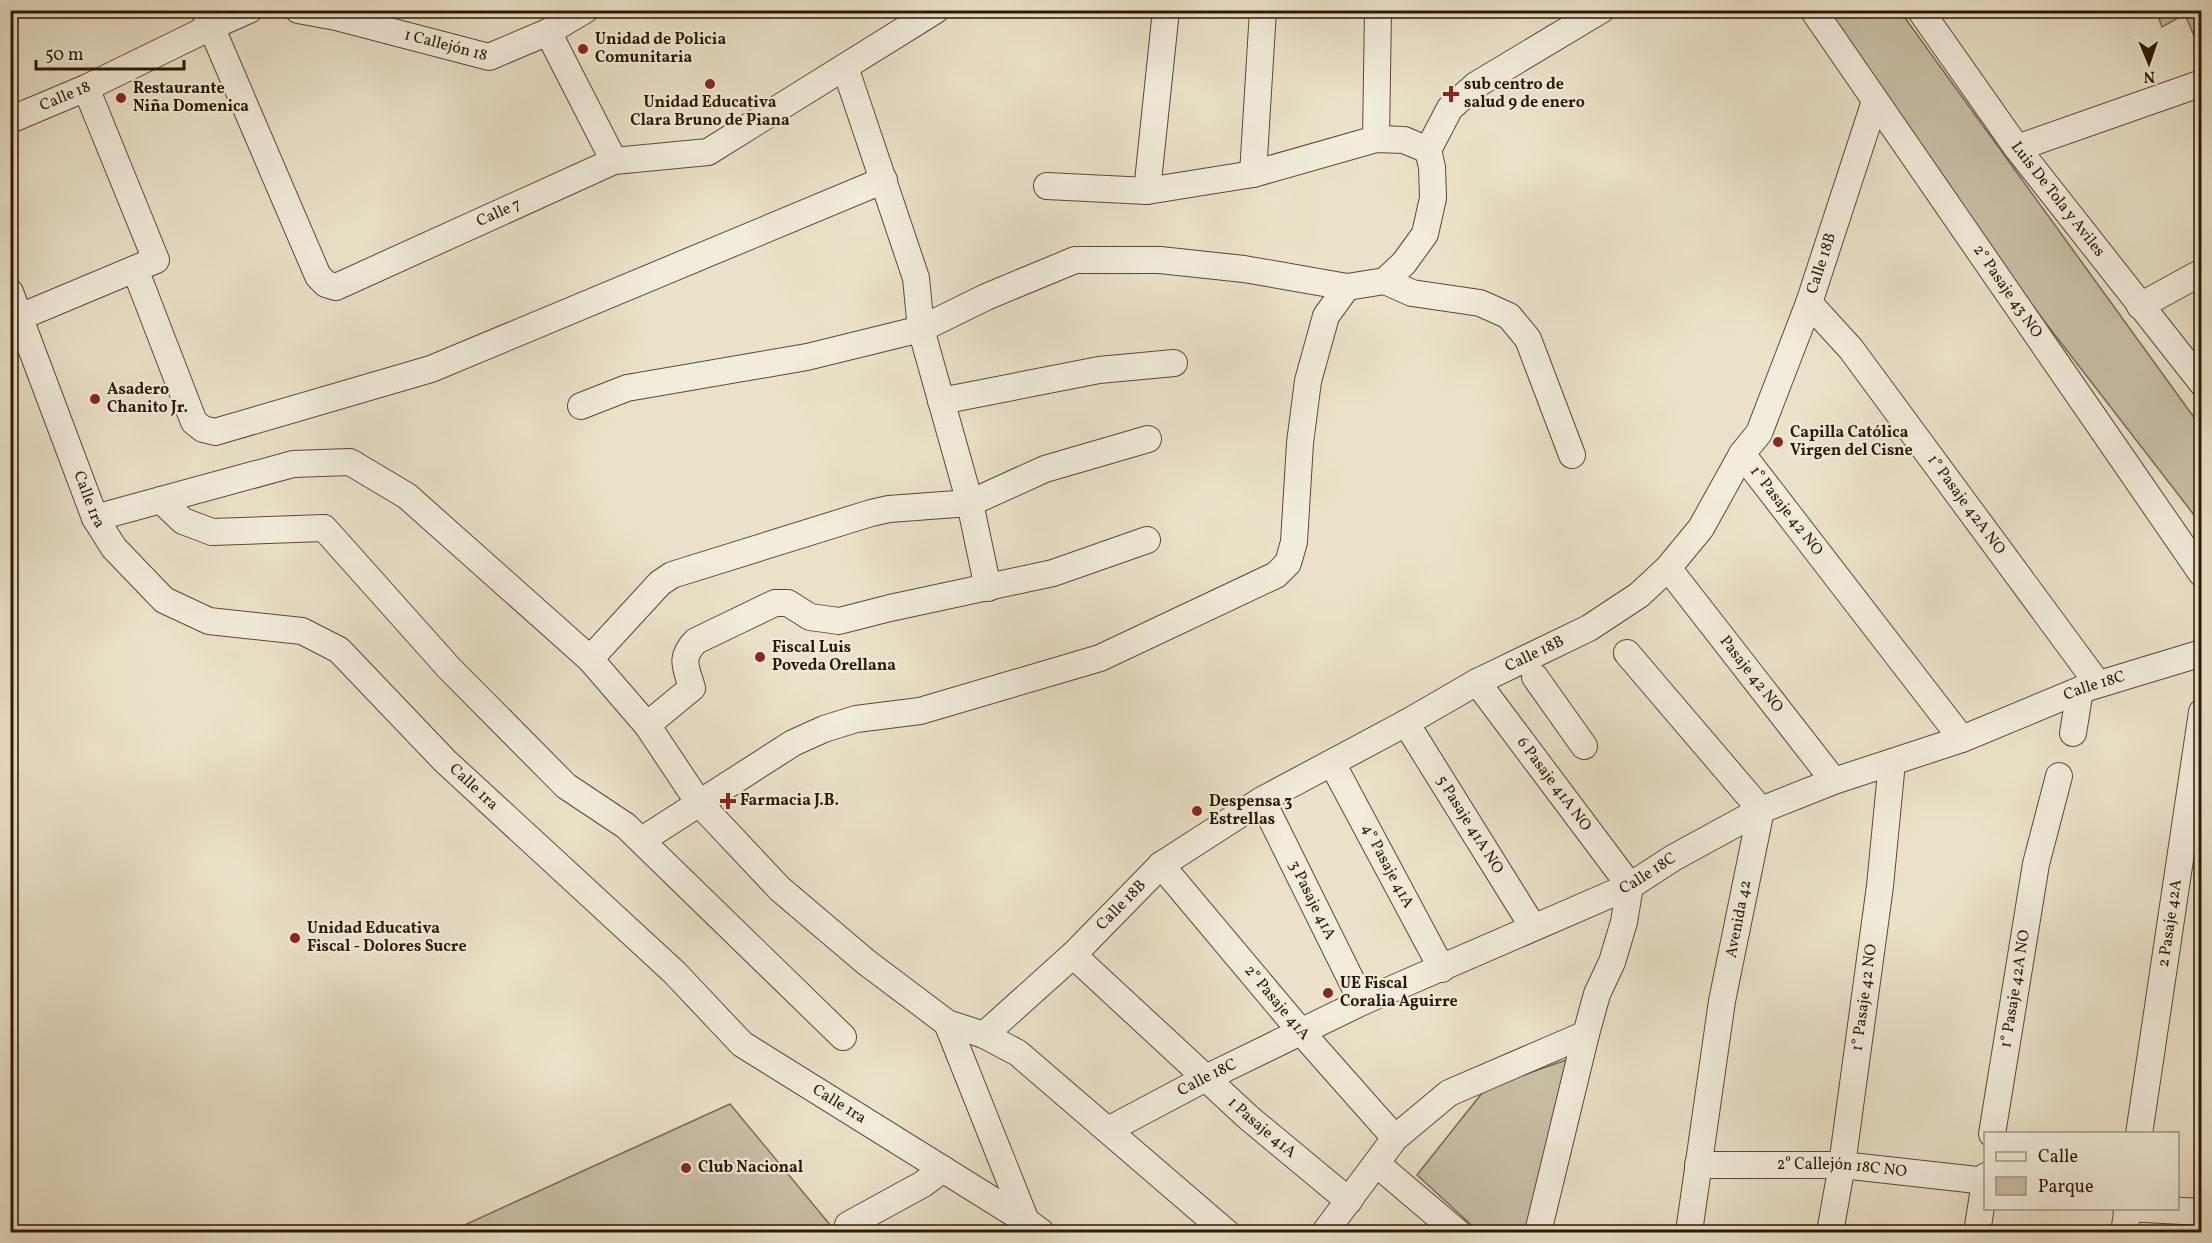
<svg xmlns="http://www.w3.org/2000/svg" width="2212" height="1243" font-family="Vollkorn,serif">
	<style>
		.green { fill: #c9c0a6; stroke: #7a6c54; stroke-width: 1.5 }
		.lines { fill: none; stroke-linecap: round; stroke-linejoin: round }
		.minor-casing { stroke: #5a4b33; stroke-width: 28 }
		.minor { stroke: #f1ecdb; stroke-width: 26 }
		.poi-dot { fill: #8f2418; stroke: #f1ecdb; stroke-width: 2 }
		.labels { text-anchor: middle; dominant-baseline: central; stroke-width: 4.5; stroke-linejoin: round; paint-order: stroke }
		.poi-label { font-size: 16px; font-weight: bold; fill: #2a1901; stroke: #f1ecdb; text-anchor: start }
		.street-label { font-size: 16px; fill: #2a1901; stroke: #f1ecdb }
	</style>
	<rect width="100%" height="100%" fill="#eae2c8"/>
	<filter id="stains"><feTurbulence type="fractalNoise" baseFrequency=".00333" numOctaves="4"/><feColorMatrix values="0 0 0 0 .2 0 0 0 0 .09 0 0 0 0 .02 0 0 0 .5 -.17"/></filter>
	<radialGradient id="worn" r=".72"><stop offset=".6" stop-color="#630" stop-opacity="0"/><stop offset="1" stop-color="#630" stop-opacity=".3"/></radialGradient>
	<path class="green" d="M1828 11H1900L2201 427V524L2007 273Z
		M2156 11H2201V53L2185 14 2162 27Z
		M1569 1059 1532 1232H1479L1417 1175 1486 1088Z
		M730 1104 836 1232H449Z"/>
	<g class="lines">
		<g class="minor-casing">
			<g id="minor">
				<path id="s1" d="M204 10 318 276 326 284 336 287 614 161 708 152 936 10"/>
				<path id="s2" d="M298 10 336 17 489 57 548 32 585 10"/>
				<path id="s3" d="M1813 10 2202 574"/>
				<path id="s4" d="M1920 10 2017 148 2202 383"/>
				<path d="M548 32 614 161"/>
				<path d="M845 67 916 278 921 329 970 503 988 588"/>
				<path id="s5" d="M10 120 86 88 211 27 249 10"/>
				<path d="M1376 139 1378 10"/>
				<path d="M2017 148 2202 83"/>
				<path d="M1253 174 1263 10"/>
				<path d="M1047 186 1147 191 1253 174 1376 139 1404 140 1428 150"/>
				<path d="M1147 191 1166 10"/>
				<path d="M135 269 194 422 203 429 215 432 431 369 884 180"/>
				<path d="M1385 281 1412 293 1480 303 1509 316 1528 339 1572 455"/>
				<path id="s6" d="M10 292 95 518 114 548 164 600 209 621 302 631 339 650 445 761 674 972 742 1044 1026 1221 1041 1232"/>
				<path id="s7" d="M1809 303 1851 349 2098 684"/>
				<path d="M2140 306 2202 272"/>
				<path d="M20 317 156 260 86 88"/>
				<path d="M941 401 1099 370 1174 363"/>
				<path d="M581 406 627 388 807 357 921 329 986 297 1075 260H1160L1244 269 1347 287 1385 281 1404 263 1425 234 1433 198 1432 167 1428 150 1450 108 1476 85 1601 10"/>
				<path id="s8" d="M1742 454 1962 739"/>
				<path d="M161 500 183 521 212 532 324 528 449 668 566 786 626 826 843 1037"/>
				<path d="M95 518 293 464 350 462 407 496 590 659 647 725 699 803 780 889 866 962 947 1023 984 1035 1018 1053 1226 1232"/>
				<path id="s9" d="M1668 568 1834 781"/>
				<path d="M1627 653 1761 810 1722 1001 1689 1232"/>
				<path d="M590 659 660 583 672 575 871 513 889 509 970 503 1045 469 1148 439"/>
				<path d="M1535 677 1584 746"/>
				<path id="s10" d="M1477 682 1630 886"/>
				<path id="s11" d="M1406 723 1533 927"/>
				<path d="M647 725 692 688C686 667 679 658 696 641L775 603H788L810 617 839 621 890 608 1053 573 1147 540"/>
				<path d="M2073 733 2080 690"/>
				<path id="s12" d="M1332 763 1442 969"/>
				<path id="s13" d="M1262 800 1362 1002"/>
				<path d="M642 840 793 743 824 729 856 719 920 711 1100 658 1276 575 1288 563 1294 542 1300 443 1308 381 1326 316 1347 287"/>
				<path id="s14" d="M1161 865 1302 1033 1395 1138"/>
				<path id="s15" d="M1073 955 1249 1118 1349 1201"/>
				<path d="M947 1023 1026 1221"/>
				<path id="s16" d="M984 1035 1073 955 1161 865 1262 800 1406 723 1477 682 1589 628 1639 595 1668 568 1701 528 1742 454 1759 433 1809 303 1875 101"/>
				<path id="s17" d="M1108 1130 1206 1078 1362 1002 1630 886 1673 858 1761 810 1834 781 1962 739 2080 690 2202 653"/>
				<path id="s18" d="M1992 1134 2036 864 2059 776"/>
				<path id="s19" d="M2139 1134 2202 712"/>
				<path d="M1377 1164 1457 1232"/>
				<path id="s20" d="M1698 1165H1842L1986 1181"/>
				<path d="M2126 1208 2202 1212"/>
				<path d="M848 1225 923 1184 943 1169"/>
				<path d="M1325 1232 1395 1138 1449 1093 1586 1034 1597 994 1612 962 1624 922 1630 886"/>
				<path d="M1538 1232 1586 1034"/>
				<path id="s21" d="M1830 1232 1842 1165 1880 886 1892 762"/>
				<path d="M1977 1232 1986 1176"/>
				<path d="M2124 1232 2128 1208"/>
			</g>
		</g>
		<use href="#minor" class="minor"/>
	</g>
	<g class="poi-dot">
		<circle cx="583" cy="49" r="6"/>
		<circle cx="710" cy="84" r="6"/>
		<path d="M1448 85h6v6h6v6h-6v6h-6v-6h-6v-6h6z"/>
		<circle cx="121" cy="98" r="6"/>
		<circle cx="95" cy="399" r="6"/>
		<circle cx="1778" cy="442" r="6"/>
		<circle cx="760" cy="657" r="6"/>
		<path d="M725 792h6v6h6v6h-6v6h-6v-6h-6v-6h6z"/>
		<circle cx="1197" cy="811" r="6"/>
		<circle cx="295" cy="938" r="6"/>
		<circle cx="1328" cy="993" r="6"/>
		<circle cx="686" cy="1168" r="6"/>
	</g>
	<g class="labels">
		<g class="poi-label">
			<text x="595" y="40">Unidad de Policia<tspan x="595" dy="18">Comunitaria</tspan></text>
			<text x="1464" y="85">sub centro de<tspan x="1464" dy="18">salud 9 de enero</tspan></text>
			<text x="133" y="89">Restaurante<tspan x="133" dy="18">Niña Domenica</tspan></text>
			<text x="710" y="103" text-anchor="middle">Unidad Educativa<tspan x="710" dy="18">Clara Bruno de Piana</tspan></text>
			<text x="107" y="390">Asadero<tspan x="107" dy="18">Chanito Jr.</tspan></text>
			<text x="1790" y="433">Capilla Católica<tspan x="1790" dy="18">Virgen del Cisne</tspan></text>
			<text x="772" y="648">Fiscal Luis<tspan x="772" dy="18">Poveda Orellana</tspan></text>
			<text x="740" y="801">Farmacia J.B.</text>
			<text x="1209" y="802">Despensa 3<tspan x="1209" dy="18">Estrellas</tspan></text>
			<text x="307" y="929">Unidad Educativa<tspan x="307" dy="18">Fiscal - Dolores Sucre</tspan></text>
			<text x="1340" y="984">UE Fiscal<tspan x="1340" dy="18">Coralia Aguirre</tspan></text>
			<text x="698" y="1168">Club Nacional</text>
		</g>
		<g class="street-label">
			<text stroke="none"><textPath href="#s2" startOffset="152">1 Callejón 18</textPath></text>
			<text stroke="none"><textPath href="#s5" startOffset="60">Calle 18</textPath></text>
			<text stroke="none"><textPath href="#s4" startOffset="234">Luis De Tola y Aviles</textPath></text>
			<text stroke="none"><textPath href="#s1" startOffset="490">Calle 7</textPath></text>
			<text stroke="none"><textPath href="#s16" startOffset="1179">Calle 18B</textPath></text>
			<text stroke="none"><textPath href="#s3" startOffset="342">2° Pasaje 43 NO</textPath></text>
			<text stroke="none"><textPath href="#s6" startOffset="222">Calle 1ra</textPath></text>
			<text stroke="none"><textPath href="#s7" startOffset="256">1° Pasaje 42A NO</textPath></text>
			<text stroke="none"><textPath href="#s8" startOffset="72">1° Pasaje 42 NO</textPath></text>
			<text stroke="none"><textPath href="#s16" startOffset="675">Calle 18B</textPath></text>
			<text stroke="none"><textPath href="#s9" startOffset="135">Pasaje 42 NO</textPath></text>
			<text stroke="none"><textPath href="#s17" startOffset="1084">Calle 18C</textPath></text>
			<text stroke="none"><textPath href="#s10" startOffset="128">6 Pasaje 41A NO</textPath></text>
			<text stroke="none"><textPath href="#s6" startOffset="726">Calle 1ra</textPath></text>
			<text stroke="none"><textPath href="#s11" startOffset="120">5 Pasaje 41A NO</textPath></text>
			<text stroke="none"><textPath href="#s12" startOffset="117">4° Pasaje 41A</textPath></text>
			<text stroke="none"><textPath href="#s17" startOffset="598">Calle 18C</textPath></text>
			<text stroke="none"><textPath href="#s13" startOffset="112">3 Pasaje 41A</textPath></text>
			<text stroke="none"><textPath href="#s16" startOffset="189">Calle 18B</textPath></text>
			<text transform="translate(1739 919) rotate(-79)">Avenida 42</text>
			<text stroke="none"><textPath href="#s19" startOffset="213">2 Pasaje 42A</textPath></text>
			<text stroke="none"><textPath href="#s18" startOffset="147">1° Pasaje 42A NO</textPath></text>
			<text stroke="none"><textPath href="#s21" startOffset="237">1° Pasaje 42 NO</textPath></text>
			<text stroke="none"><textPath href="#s14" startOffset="180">2° Pasaje 41A</textPath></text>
			<text stroke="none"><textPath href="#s17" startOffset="112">Calle 18C</textPath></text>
			<text stroke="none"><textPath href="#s6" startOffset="1212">Calle 1ra</textPath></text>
			<text stroke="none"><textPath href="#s15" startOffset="256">1 Pasaje 41A</textPath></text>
			<text stroke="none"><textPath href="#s20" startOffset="144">2° Callejón 18C NO</textPath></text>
		</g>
	</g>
	<rect width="2212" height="1243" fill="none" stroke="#eae2c8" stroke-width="36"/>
	<rect x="12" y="12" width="2188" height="1219" fill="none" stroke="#2a1901" stroke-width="3"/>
	<rect x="18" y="18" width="2176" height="1207" fill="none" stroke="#2a1901" stroke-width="1.5"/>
	<rect x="1984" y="1132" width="195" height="78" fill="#f1ecdb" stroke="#a19884" stroke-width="1.5"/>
	<rect x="1996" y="1152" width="30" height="9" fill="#f1ecdb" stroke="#a19884" stroke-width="1.5"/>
	<text x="2038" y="1162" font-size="18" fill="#2a1901">Calle</text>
	<rect x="1996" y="1177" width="30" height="18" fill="#c9c0a6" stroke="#a19884" stroke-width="1.5"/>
	<text x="2038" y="1192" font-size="18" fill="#2a1901">Parque</text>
	<g transform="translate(2149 63) rotate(178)" stroke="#f1ecdb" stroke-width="4.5" paint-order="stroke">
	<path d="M0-4.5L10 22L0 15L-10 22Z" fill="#2a1901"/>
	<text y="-9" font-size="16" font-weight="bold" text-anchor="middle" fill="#2a1901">N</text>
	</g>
	<path d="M36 60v9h148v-9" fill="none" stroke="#2a1901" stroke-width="3"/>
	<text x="45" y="60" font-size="18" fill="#2a1901" stroke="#f1ecdb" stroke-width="4.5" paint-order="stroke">50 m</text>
	<rect width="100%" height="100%" filter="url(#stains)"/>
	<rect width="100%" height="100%" fill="url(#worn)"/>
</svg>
